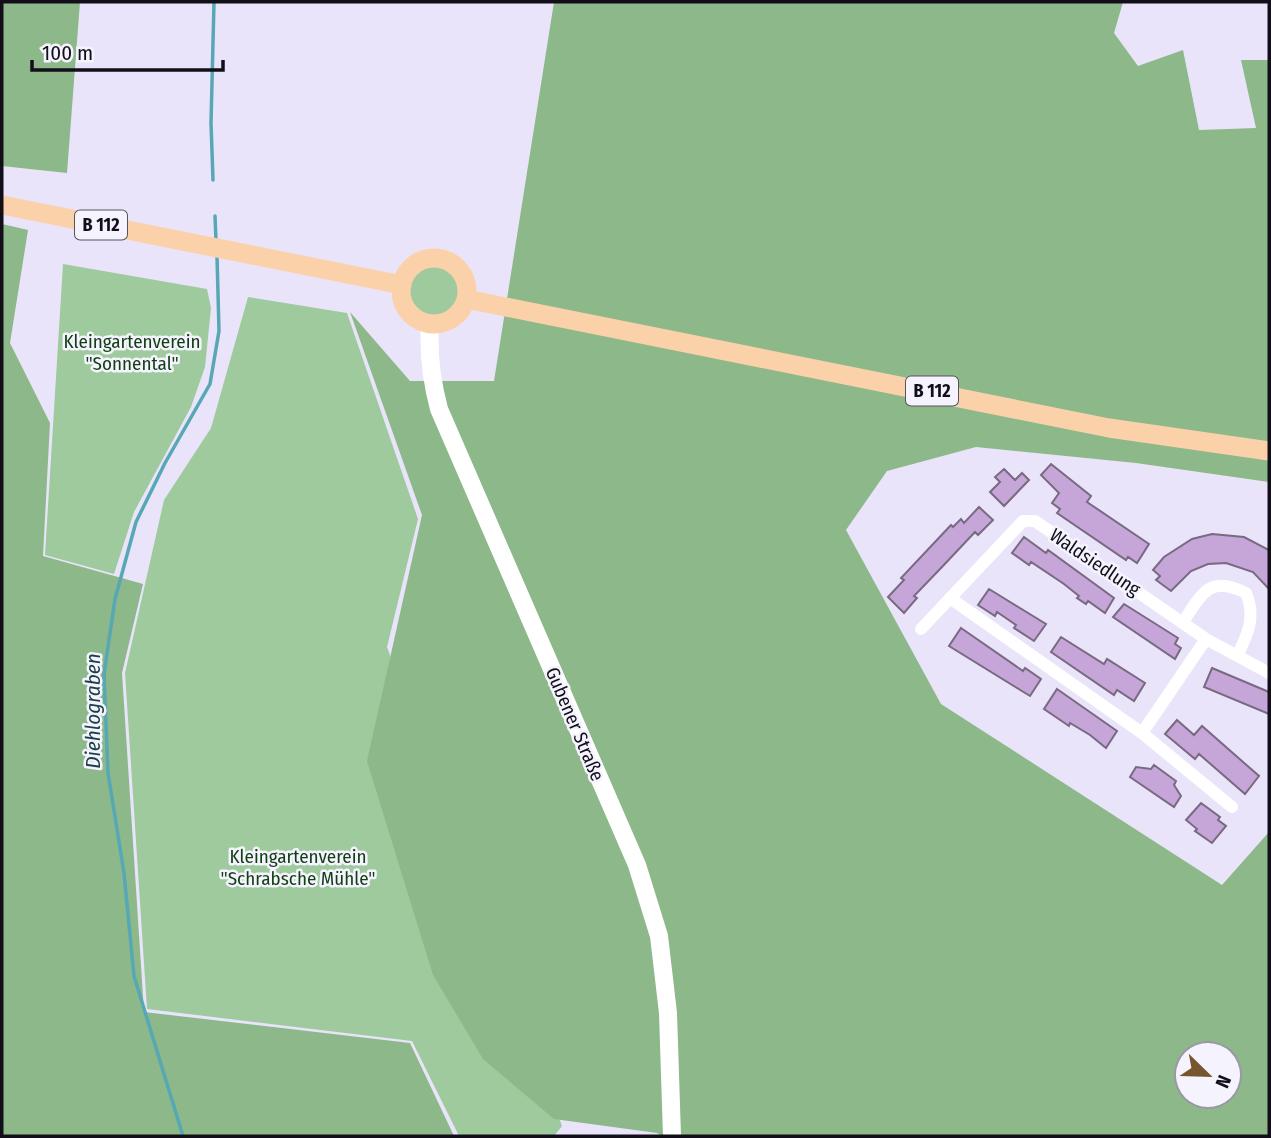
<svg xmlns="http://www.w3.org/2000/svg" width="1271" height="1138" font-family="'Fira Sans Condensed',sans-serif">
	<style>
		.green { fill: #9eca9d }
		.forest { fill: #8cb88a; fill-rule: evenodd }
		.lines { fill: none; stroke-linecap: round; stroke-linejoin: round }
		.stream { stroke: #57a7b5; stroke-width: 3.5 }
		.building { fill: #c6a5d9; stroke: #786a80; stroke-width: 2 }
		.street { stroke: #fff; stroke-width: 12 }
		.secondary { stroke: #fff; stroke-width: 18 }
		.primary { stroke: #fbd1a9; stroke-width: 19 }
		.labels { text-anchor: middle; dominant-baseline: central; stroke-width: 5; stroke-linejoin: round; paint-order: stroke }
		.shield { fill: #f5f3fe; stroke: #56535e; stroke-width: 2 }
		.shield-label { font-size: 18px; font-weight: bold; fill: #120f19 }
		.park-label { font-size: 19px; fill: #103f12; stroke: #f5f3fe }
		.street-label { font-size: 19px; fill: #120f19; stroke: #f5f3fe }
		.water-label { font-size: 21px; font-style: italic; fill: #1a4047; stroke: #f5f3fe }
	</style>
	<rect width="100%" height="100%" fill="#e9e4fa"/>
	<path class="green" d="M63 264 207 289 211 308 205 367 191 407 134 512 114 574 45 555Z
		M408 292a26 26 0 1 1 52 0a26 26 0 1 1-52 0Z
		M248 297 347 313 418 519 387 647 562 1126 554 1136H459L412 1041 147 1009 125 673 164 500 211 428Z"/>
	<path class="forest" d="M2 2H80L67 173 2 166Z
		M554 2H1123L1114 33 1138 66 1183 50 1199 130 1256 128 1241 60H1269V482L1136 463 976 447 887 471 846 530 941 704 1222 885 1269 832V1136H662L657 1133 554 1119 483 1059 433 975 367 761 422 515 350 312 410 381H494ZM1187 1054H1229V1096H1187Z
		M2 224 28 230 10 343 50 423 43 556 143 584 122 673 144 1012 410 1043 454 1136H2Z"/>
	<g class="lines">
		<path class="stream" d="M213 180 211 123 214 2
			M215 216 216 241
			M183 1136 134 976 124 873 108 773 104 674 115 599 136 522 165 463 210 384 219 331 217 256"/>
	</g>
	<path class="building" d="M1051 464 1091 496 1087 502 1149 544 1137 563 1128 557 1126 560 1057 513 1060 509 1052 503 1059 493 1041 475Z
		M1004 469 1015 480 1022 473 1029 480 1004 506 990 492 1000 482 995 477Z
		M979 507 993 520 978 535 975 532 941 568 914 596 917 598 904 613 888 597 904 580 901 578 951 525 953 527 961 519 964 523Z
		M1212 534 1244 537 1269 550V589L1253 572 1226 563 1208 564 1191 571 1171 591 1156 580 1160 576 1153 570 1164 557 1192 539Z
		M1024 537 1046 553 1048 550 1114 598 1105 613 1088 601 1086 604 1077 598 1079 596 1064 584 1031 562 1029 565 1012 553Z
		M989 589 1046 624 1034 641 1014 628 1016 625 997 612 995 616 978 605Z
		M1124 604 1178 638 1175 644 1181 648 1175 659 1113 617Z
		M961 628 1023 671 1025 668 1041 679 1030 696 949 646Z
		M1061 637 1104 664 1107 659 1145 683 1134 701 1117 690 1114 695 1051 652Z
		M1212 668 1269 692V714L1204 687Z
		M1057 689 1117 731 1106 748 1090 735 1070 723 1069 726 1044 709Z
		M1177 720 1194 735 1202 726 1259 776 1245 794 1199 754 1195 759 1165 734Z
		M1154 765 1176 781 1174 785 1181 796 1174 807 1130 777 1136 767 1151 769Z
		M1201 803 1220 817 1218 820 1226 826 1212 843 1195 831 1197 829 1186 820Z"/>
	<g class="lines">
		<path class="street" d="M950 598 1142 733 1206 639
			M1183 622C1202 594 1209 574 1246 593 1256 617 1248 634 1237 656
			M921 629 1023 521H1035L1206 639 1269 673
			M1142 733 1232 807"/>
		<path class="secondary" d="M430 324C428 354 431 379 439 409L637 865 659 936 668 1013 672 1136"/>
		<path class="primary" d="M2 205 402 285
			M401 291a33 33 0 1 1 66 0a33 33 0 1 1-66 0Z
			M466 299 1109 428 1269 451"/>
	</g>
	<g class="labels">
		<g class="shield">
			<rect x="75" y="210.5" width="52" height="29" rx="5"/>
			<rect x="906" y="376.5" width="52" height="29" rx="5"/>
		</g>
		<g class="shield-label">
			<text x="101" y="225">B 112</text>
			<text x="932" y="391">B 112</text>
		</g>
		<g class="park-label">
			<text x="132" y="341">Kleingartenverein<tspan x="132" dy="22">"Sonnental"</tspan></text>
			<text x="298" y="856">Kleingartenverein<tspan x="298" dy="22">"Schrabsche Mühle"</tspan></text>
		</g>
		<g class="street-label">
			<text transform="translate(1095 562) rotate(34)">Waldsiedlung</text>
			<text transform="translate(575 724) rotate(67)">Gubener Straße</text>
		</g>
		<g class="water-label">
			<text transform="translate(93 711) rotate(-90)">Diehlograben</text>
		</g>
	</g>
	<rect width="1271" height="1138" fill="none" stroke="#120f19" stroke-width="7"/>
	<g transform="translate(1208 1075) rotate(113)"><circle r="33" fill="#f5f3fe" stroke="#9a98a2" stroke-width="2"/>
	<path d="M0-5L12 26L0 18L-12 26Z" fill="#77552d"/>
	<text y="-10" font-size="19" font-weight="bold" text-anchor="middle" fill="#120f19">N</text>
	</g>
	<path d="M32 60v10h191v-10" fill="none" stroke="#120f19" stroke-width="3.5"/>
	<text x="42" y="60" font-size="21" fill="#120f19" stroke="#f5f3fe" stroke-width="5" paint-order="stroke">100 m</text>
</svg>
